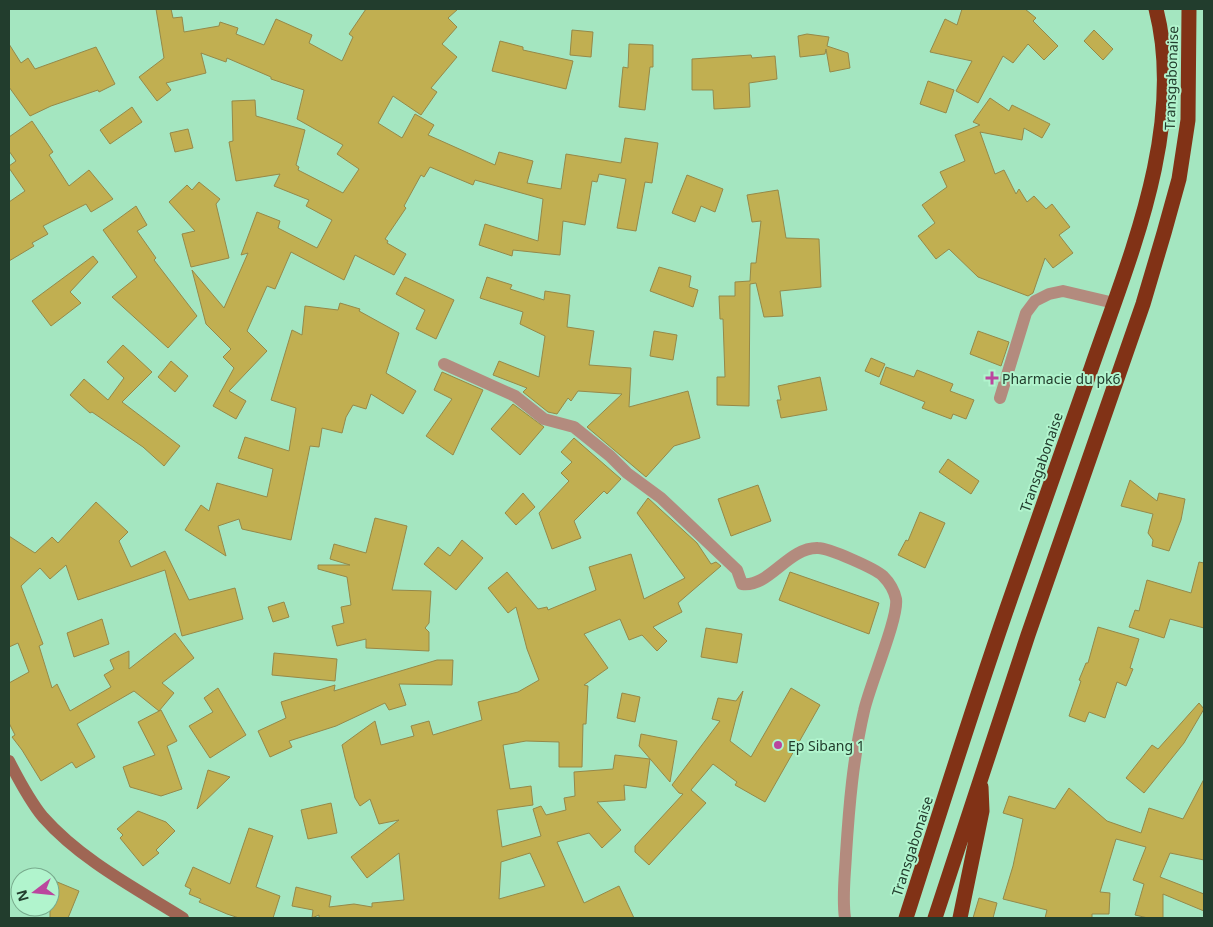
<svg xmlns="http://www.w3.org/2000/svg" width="1213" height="927" font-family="'Noto Sans',sans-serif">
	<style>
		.building { fill: #c1af51; stroke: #958949; fill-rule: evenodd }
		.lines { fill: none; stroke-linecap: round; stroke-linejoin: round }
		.street { stroke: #b38b7e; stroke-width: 12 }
		.secondary { stroke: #9f6654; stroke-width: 12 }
		.highway { stroke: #813216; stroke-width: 15 }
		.poi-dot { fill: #bb469e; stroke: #b1f4cd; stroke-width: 2 }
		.labels { text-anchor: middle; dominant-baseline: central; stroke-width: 4; stroke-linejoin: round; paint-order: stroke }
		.street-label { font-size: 14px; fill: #223d2d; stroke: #b1f4cd }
		.poi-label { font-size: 14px; fill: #223d2d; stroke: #b1f4cd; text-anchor: start }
	</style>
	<rect width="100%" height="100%" fill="#a4e6c0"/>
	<path class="building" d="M156 9H171L173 18 182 17 184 32 219 26 220 22 238 28 236 34 264 45 276 19 312 35 309 43 342 61 353 37 349 34 366 9H458L448 18 457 27 442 44 457 57 431 88 437 92 421 115 393 96 378 123 402 138 415 114 434 125 428 135 495 165 499 152 533 161 527 183 561 189 566 154 621 163 625 138 658 143 652 183 645 182 636 231 617 228 626 179 599 174 597 182 592 181 585 225 563 221 560 255 513 250 512 256 479 245 485 224 538 241 543 199 475 180 473 185 430 167 424 177 421 175 404 206 406 208 385 239 388 241 387 243 406 254 394 275 355 255 344 280 291 252 275 289 267 286 247 331 267 351 229 391 246 401 236 419 213 406 234 368 223 357 231 349 206 324 192 270 224 308 248 253 241 255 257 212 280 221 278 228 317 248 332 220 306 206 309 200 274 186 280 174 236 181 229 142 233 141 232 101 255 100 256 116 305 130 296 165 299 167 298 170 343 193 359 169 337 154 343 145 297 119 304 90 271 79V77L227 58 226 62 201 53 206 73 166 83 171 90 157 101 139 77 164 58Z
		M962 9H1025L1036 18 1033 21 1058 46 1044 60 1028 44 1013 63 1003 56 978 103 956 91 972 61 930 52 945 19 957 25Z
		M572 30 593 32 591 57 570 55Z
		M1094 30 1113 49 1103 60 1084 41Z
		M807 34 829 37 827 46 848 53 850 68 830 72 826 49 825 54 800 57 798 36Z
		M500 41 523 47V50L573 61 566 89 492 71Z
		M9 44 21 63 28 58 35 69 96 47 115 84 99 92 98 90 51 106 30 116 9 87Z
		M629 44 653 45V67H650L645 110 619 107 623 67 628 68Z
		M751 55 752 58 775 56 777 79 749 83 750 107 714 109 713 90H692V59Z
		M928 81 954 90 946 113 920 104Z
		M990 98 1009 111 1012 105 1050 124 1042 138 1024 128 1022 140 980 132 995 174 1004 170 1016 194 1019 189 1027 202 1034 196 1046 209 1052 204 1070 227 1059 235 1073 253 1053 268 1045 258 1033 293 1028 296 978 277 949 249 936 259 918 236 935 223 922 205 947 187 940 172 965 161 955 135 980 125 973 122Z
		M132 107 142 122 110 144 100 130Z
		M32 121 53 152 49 155 69 186 89 170 113 199 91 212 86 204 43 226 48 234 32 243 34 246 9 261V202L25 191 9 168V166L16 161 9 151V137Z
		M188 129 193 148 175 152 170 133Z
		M687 175 723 189 715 212 701 206 695 222 672 213Z
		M199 182 220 199 216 204 229 258 191 267 182 234 195 231 169 202 187 185 192 190Z
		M778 190 786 238 819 239 821 287 780 291 783 316 764 317 756 283 750 284 749 406 717 405V377H725L723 319H720L719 296H735V282L750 281 751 263H756L761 221 752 222 747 195Z
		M136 206 147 225 137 231 156 258 154 260 197 316 168 348 112 297 137 277 103 230Z
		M93 256 98 262 70 292 81 303 51 326 32 301Z
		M659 267 691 276 689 287 698 290 693 307 650 291Z
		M405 277 454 300 436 339 416 329 425 310 396 294Z
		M487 277 512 285 510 289 544 300 545 291 570 295 567 327 594 331 589 365 631 368 629 407 688 391 700 438 674 446 646 477 587 427 622 394 578 391 571 401 568 398 557 414 548 412 523 392 527 388 493 375 499 361 539 377 545 336 520 324 523 312 480 298Z
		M340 303 360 309 359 311 399 333 386 373 416 391 403 414 371 394 366 409 353 405 346 417 342 433 322 428 319 447 310 446 291 540 242 529 239 519 218 526 226 556 185 530 201 505 209 511 217 483 267 497 273 469 238 458 245 437 289 451 296 408 271 400 292 330 302 335 305 306 338 310Z
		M654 331 677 335 673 360 650 356Z
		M978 331 1009 342 1001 366 970 354Z
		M123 345 152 372 122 402 180 446 164 466 143 447 92 412 90 413 70 395 84 379 108 400 124 378 107 362Z
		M871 358 885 364 879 377 865 371Z
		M171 361 188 376 175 392 158 377Z
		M886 367 914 377 917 370 953 384 950 391 974 400 966 419 953 414 951 419 922 408 925 402 880 384Z
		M442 372 483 390 453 455 426 436 452 399 434 390Z
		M820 377 827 410 781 418 777 400H781L778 386Z
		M513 404 544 427 520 455 491 429Z
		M574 438 621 479 607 494 604 491 574 521 581 538 552 549 539 513 569 481 561 473 572 462 561 452Z
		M948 459 979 481 971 494 939 472Z
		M1130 480 1157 501 1159 493 1185 499 1181 520 1169 551 1152 546 1153 540 1148 533 1153 514 1121 506Z
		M758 485 771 521 731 536 718 499Z
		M523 493 535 507 516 525 505 513Z
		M648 498 697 543 711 564 716 562 721 566 678 603 682 612 653 627 667 641 657 651 642 635 629 640 620 619 584 634 608 668 584 685 588 686 586 724H583L582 767H559V742L526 741 503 745 510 789 531 786 533 805 497 810 502 847 541 836 533 809 541 806 546 815 566 810 564 798 575 796 574 772 613 769 615 755 650 759 646 788 624 785 625 800 597 802 621 830 602 848 589 833 557 842 584 903 619 886 634 918H319V915L312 918 313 910 292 906 296 887 331 896 329 907 354 904 372 907V903L404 900 399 853 367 878 351 857 399 820 379 824 370 799 360 806 355 798 342 745 375 721 381 745 414 736 411 726 429 721 433 735 482 720 478 702 518 692 539 680 527 649 516 607 508 613 488 588 507 572 538 609 547 607 548 610 596 590 589 567 631 554 644 599 685 578 637 513ZM530 853 545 886 499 899 501 862Z
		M96 502 128 532 119 541 131 567 165 551 189 600 235 588 243 619 182 636 165 570 78 600 66 565 50 579 40 568 21 586 43 644 39 646 52 688 57 684 70 711 111 687 104 675 114 669 110 660 129 651V669L175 633 194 658 162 683 174 693 159 711 134 691 77 724 95 757 76 768 72 762 41 781 22 750 12 737 15 735 9 723V683L29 672 18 643 9 647V536L35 553 52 537 58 543Z
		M920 512 945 523 925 568 898 555 906 540 908 541Z
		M375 518 407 526 392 590 431 591 429 623 425 628 429 632V651L366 648V639L337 646 332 626 344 623 341 607 351 605 347 577 318 569V565H350L330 559 334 544 366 553Z
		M462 540 483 558 456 590 424 564 438 547 450 556Z
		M1199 562 1204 563V628L1170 619 1164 638 1129 627 1135 610 1139 611 1147 580 1191 593Z
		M790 572 879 603 869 634 779 600Z
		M284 602 289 617 273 622 268 607Z
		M102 619 109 644 74 657 67 633Z
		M1098 627 1139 639 1130 668 1133 669 1126 686 1117 682 1105 718 1089 712 1085 722 1069 716 1081 681 1079 680 1086 663H1088Z
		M706 628 742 634 737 663 701 657Z
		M274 653 337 659 335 681 272 675Z
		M437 660H453L452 685 399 684 406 705 389 710 385 703 336 726 289 741 292 747 270 757 258 731 286 718 281 702 335 685 334 691Z
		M218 688 246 735 210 758 189 726 213 712 204 698Z
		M791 688 820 705 765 802 735 785 737 782 713 764 691 790 706 803 649 865 635 852V846L683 794 679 793 672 785 720 721 712 719 718 698 736 701 743 691 730 741 751 757Z
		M622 693 640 697 635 722 617 718Z
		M1199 703 1204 709 1184 743 1144 793 1126 778 1152 745 1158 749Z
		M161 710 177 741 167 746 182 789 161 796 130 787 123 767 155 755 138 722Z
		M641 734 677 741 670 782 639 746Z
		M208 770 230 777 197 809Z
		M1204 779V860L1170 853 1160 877 1204 894V911L1163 894V918H1148L1135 915 1144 884 1133 880 1146 847 1116 839 1100 892 1110 893 1109 914H1092V918H1045L1047 910 1003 899 1013 866 1023 819 1003 813 1009 796 1055 809 1069 788 1107 821 1141 833 1149 808 1183 819Z
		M331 803 337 833 308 839 301 810Z
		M138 811 166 822 175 831 156 850 159 853 143 866 120 838 123 835 117 829Z
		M249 828 273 836 256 887 280 896 273 918H239L227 914 199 902 201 899 189 894 191 889 185 886 193 867 230 884Z
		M50 879 79 891 68 918H50Z
		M979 898 997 903 993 918H973Z"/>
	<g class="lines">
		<path class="street" d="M444 364 515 396 544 419 574 427 610 456 627 473 661 498 737 570 742 584C769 588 788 547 818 548 829 548 876 569 883 576 890 583 894 590 896 599 899 617 869 687 864 711 853 758 849 807 846 854 845 875 842 898 845 918
			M1000 398 1026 313 1035 301 1049 294 1063 291 1114 303"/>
		<path class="secondary" d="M9 761C19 780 29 800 43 817 81 860 135 888 183 918"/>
		<path class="highway" d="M906 918C941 809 975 699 1013 591 1040 516 1066 441 1092 366 1130 256 1186 126 1156 9
			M935 918 1028 635 1143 304 1164 233 1179 179 1188 120 1189 9
			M960 918 982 811 981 787"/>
	</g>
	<g class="poi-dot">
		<path d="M989.5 370.5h5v5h5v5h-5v5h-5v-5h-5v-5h5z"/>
		<circle cx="778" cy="745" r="5"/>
	</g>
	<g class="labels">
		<g class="street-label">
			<text transform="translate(1171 78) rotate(-88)">Transgabonaise</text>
			<text transform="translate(1041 462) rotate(-71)">Transgabonaise</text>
			<text transform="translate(912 846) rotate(-72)">Transgabonaise</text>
		</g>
		<g class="poi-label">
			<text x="1002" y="378">Pharmacie du pk6</text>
			<text x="788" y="745">Ep Sibang 1</text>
		</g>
	</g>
	<rect width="1213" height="927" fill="none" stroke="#223d2d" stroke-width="20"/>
	<g transform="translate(35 892) rotate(254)"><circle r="24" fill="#b1f4cd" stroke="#78ab8d"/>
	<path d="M0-4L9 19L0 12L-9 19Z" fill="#bb469e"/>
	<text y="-8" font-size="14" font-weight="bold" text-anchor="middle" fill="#223d2d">N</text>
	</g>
</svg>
